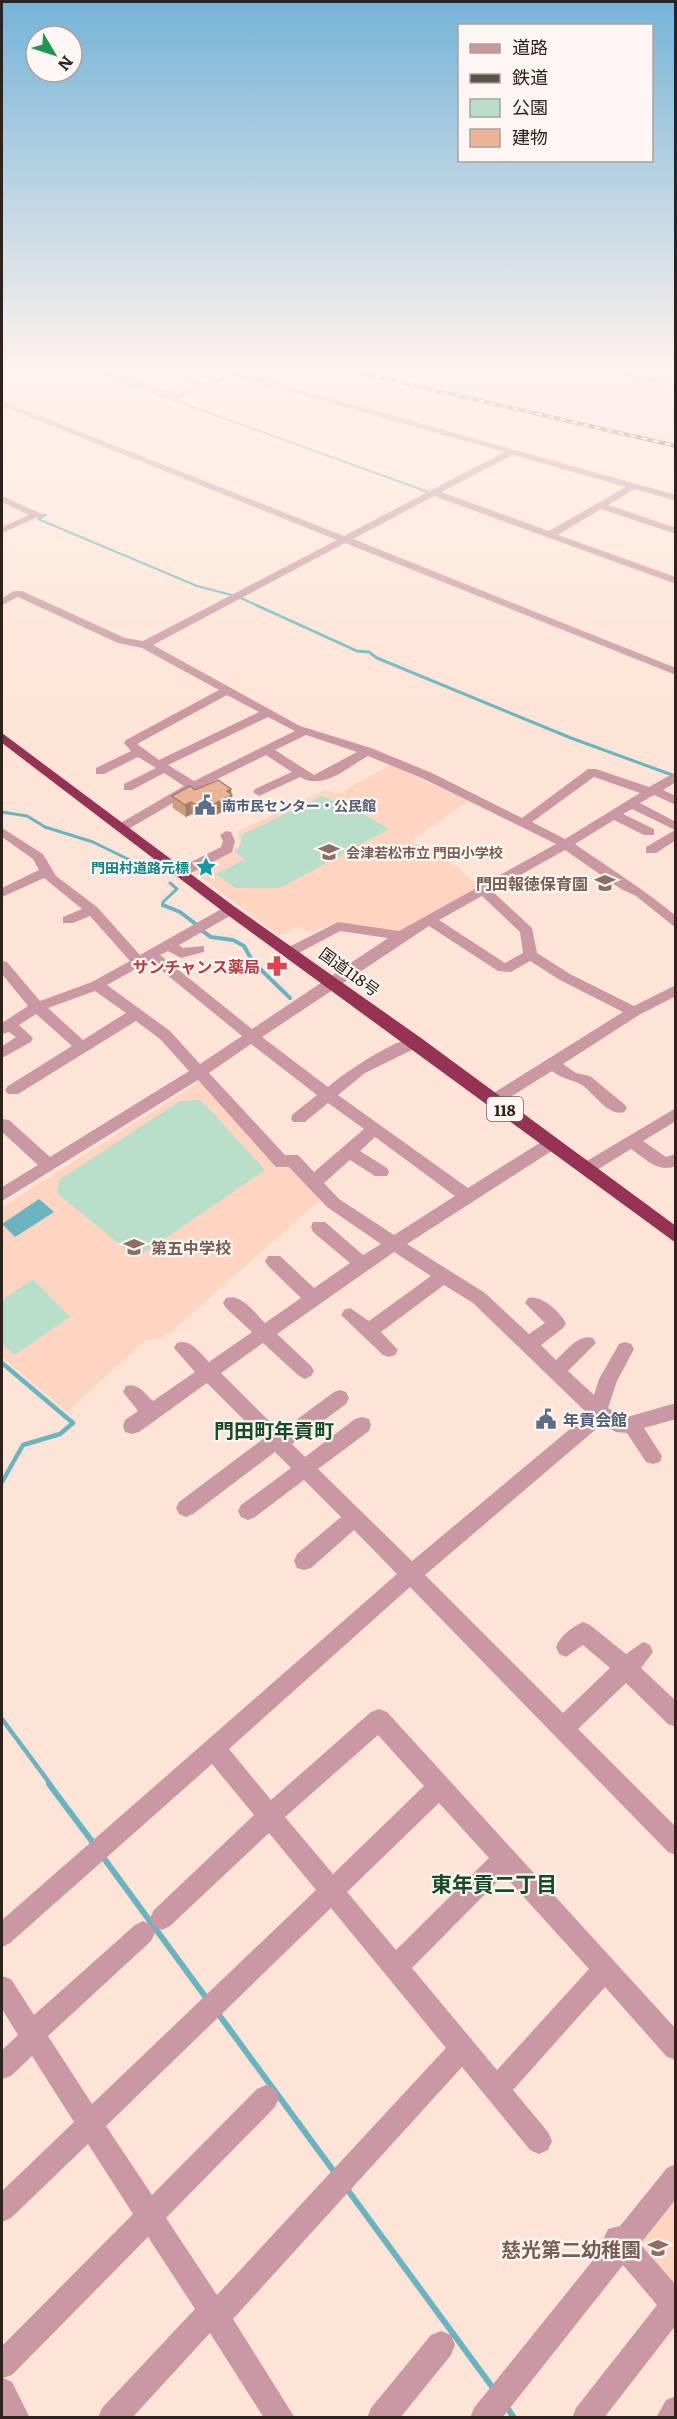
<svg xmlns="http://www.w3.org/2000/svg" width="677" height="2419" font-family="Literata,'Noto Sans JP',serif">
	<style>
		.industrial { fill: #f2d8df }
		.built { fill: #fdd5c0 }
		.green { fill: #b7dfc9 }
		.water { fill: #6ab4c1 }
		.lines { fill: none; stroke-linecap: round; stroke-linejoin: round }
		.stream-far4 { stroke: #6ab4c1; stroke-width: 2 }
		.stream-far3 { stroke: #6ab4c1; stroke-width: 3 }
		.stream-far2 { stroke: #6ab4c1; stroke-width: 4 }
		.stream-far1 { stroke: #6ab4c1; stroke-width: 4.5 }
		.stream { stroke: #6ab4c1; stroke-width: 6 }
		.minor { fill: #c998a3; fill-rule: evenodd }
		.highway { fill: #963253; fill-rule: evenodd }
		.rail-casing { stroke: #5f5048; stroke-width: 4 }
		.rail { stroke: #fdf6f2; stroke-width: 2; stroke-dasharray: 6; stroke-linecap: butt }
		.wall { fill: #cb9b82 }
		.shaded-wall { fill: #a57e6a }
		.building { fill: #ecb497; stroke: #a57e6a; stroke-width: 1.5 }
		.labels { text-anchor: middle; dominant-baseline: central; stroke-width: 4.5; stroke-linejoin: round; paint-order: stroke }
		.far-service-label { font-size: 14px; font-weight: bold; fill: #4e5e75; stroke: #fdf6f2; text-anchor: start }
		.far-education-label { font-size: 14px; font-weight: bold; fill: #785e54; stroke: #fdf6f2; text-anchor: start }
		.far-culture-label { font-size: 14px; font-weight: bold; fill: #0d838f; stroke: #fdf6f2; text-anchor: end }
		.shield { fill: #fdf6f2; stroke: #6c625c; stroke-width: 1.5 }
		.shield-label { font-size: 15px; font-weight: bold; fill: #2e221c }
		.education-label { font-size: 16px; font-weight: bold; fill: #785e54; stroke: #fdf6f2; text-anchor: end }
		.health-label { font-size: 16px; font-weight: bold; fill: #be3a42; stroke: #fdf6f2; text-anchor: end }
		.street-label { font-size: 16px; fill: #2e221c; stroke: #fdf6f2 }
		.service-label { font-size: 16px; font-weight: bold; fill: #4e5e75; stroke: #fdf6f2; text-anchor: start }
		.quarter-label { font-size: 20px; font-weight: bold; fill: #164b29; stroke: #fdf6f2 }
		.near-education-label { font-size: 20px; font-weight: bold; fill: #785e54; stroke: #fdf6f2; text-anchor: end }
		.near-neighbourhood-label { font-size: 21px; font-weight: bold; fill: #164b29; stroke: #fdf6f2 }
	</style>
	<rect width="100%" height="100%" fill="#fee4d6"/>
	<path class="industrial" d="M384 373H675V442Z"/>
	<path class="built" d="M390 765 469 801 411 841 455 865 480 888 398 934 335 923 310 933 298 926 279 936 193 871 235 849 239 845 238 831 325 790 339 794Z
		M199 1082 280 1170 289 1165 321 1199 170 1333 162 1338 144 1341 67 1412 2 1357V1207Z
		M675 2197V2293L639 2243Z"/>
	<path class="green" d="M323 796 361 813 389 829 280 888H235L216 874 245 859 235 852 241 845V835Z
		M201 1100 265 1170 136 1258 57 1193 59 1180 180 1101Z
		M33 1279 70 1317 14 1355 2 1343V1300Z"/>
	<path class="water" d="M39 1199 54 1212 15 1237 2 1224Z"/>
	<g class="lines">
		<path class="stream-far4" d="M99 373 431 493
			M38 516 46 515 38 519 197 586 239 597 260 607"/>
		<path class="stream-far3" d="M256 605 357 651 369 652 377 658 571 738 675 776
			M2 812 27 816 45 827 93 842 148 869
			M163 906V902L177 889 170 883"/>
		<path class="stream-far2" d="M163 905 180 912 197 925
			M201 930 211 937 233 940 244 946 253 962 290 998"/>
		<path class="stream-far1" d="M2 1363 73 1423 60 1434 23 1445 2 1482
			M2 1719 51 1785"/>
		<path class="stream" d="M49 1784 94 1844
			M103 1857 207 1999
			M217 2012 335 2173
			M347 2189 493 2388
			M506 2406 514 2418"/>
		<path class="minor" d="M101 373H112L177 393 197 385 162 373C176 373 191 383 204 382 216 381 224 373 241 373L676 495V501L635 489 608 505 676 528V534L601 509 558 535 676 577V584L434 496 353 539 676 668V675L345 543 153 645 300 726 371 748 432 773 522 818 588 769H596L649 787 676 772V782L663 790 676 796V805L654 795 640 803 676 822V840L656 853H646V847L675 830 632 809 623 814 654 829V835H644L614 820 575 844C609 868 644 889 676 916V928L636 896 621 889 565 850 492 891 532 928 537 953 570 974 634 1006 676 985V996L639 1015 563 1064 576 1073 590 1076 624 1104 627 1108 624 1112C608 1117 594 1093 582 1085 571 1079 564 1080 552 1071L499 1104H489L486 1100 489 1096 623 1012 560 980 530 961 511 972 498 971 429 926 262 1037 328 1087C343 1074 402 1033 420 1038L422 1042 420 1046 365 1073 338 1095 468 1188 546 1139H558L560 1143 558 1147 407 1244 485 1293 529 1334 545 1323 525 1303 528 1298C541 1294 560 1312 566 1323L563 1328 541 1345 556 1360C566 1351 579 1333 593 1338L596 1343 568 1371 594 1395 599 1379 619 1344 625 1342 631 1344 634 1349 617 1381 608 1408 624 1418 676 1403V1419L644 1428 662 1456 660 1462 653 1464 646 1462 627 1433 616 1432 602 1424 425 1575 563 1713 610 1668 583 1645 566 1657 559 1654 556 1647C560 1636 572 1627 583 1622L590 1625 626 1654 643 1642 650 1645 653 1652 641 1668 676 1701V1727L668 1724 626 1683 578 1729 676 1827V1855L668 1852 410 1587 229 1749 271 1800 371 1712 379 1709 387 1712 676 2029V2060L667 2057 605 1987 513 2090 548 2132 552 2141 548 2150 539 2154 530 2150 462 2067 233 2319 295 2418H264L210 2333 132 2418H98L102 2408 195 2309 148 2237 12 2375 3 2378 12 2382 30 2418H2V2346L133 2214 88 2144 11 2218 2 2222V2191L74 2122 32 2056 11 2076 2 2079V2050L18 2035 2 2009V1976L11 1979 34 2015 135 1925 143 1921 151 1925 155 1933 151 1941 48 2036 92 2104 316 1890 269 1833 170 1926 162 1930 154 1926 150 1918 154 1910 254 1815 212 1764 10 1943 2 1947V1920L397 1574 354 1530 311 1568 304 1570 297 1568 294 1561 297 1554 341 1517 304 1480 255 1517 248 1520 241 1517 238 1511 241 1505 291 1468 275 1452 193 1514 186 1517 179 1514 176 1508 179 1502 263 1439 207 1383 139 1432 132 1434 125 1432 123 1426 125 1420 138 1411 123 1392 126 1386C138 1382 144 1393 153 1401L195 1372 174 1348 177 1343C190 1338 200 1353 209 1362L252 1332 226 1308 223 1303 226 1298C241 1293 255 1313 265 1323L301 1298 268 1266 265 1261 268 1256H280L314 1288 350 1263 313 1232 311 1227 313 1222H325L363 1255 381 1244 327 1207 289 1167H276L198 1080 2 1201V1187L38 1165 2 1132V1119L9 1120 50 1157 189 1071 160 1039 136 1021 18 1094H8L5 1090 8 1086 72 1046 36 1014 19 1025 33 1038 31 1042 2 1058V1046L16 1037 9 1032 2 1034V1023L28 1006 2 974V961L7 962 40 1001 92 982 130 961 90 916 73 923H63V917L82 909 44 878 2 897V888L39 870 33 859 2 837V828L43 854 56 876 97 907 140 955 225 907H235V913L179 945 183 948 204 946V952L181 958 168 951 160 955 252 1029 388 938 340 931 295 955H285V949L338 922 399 931 556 844 424 779 368 756C348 767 323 791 300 777L259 796 253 792 255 789 292 772 266 755 197 789 125 831H117V825L184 786 164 773 132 790H124V784L156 768 138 757 104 774H96V768L131 751 124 743 126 740 219 690 142 648 118 643 18 597 2 605V598L14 591H22L125 638 143 641 337 540 2 406V401L344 536 504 452 234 376 177 399ZM513 455 626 487 549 531 441 492ZM227 695 259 712 159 760 137 744ZM268 717 295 731 194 781 168 765ZM306 735 357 752 314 775 275 750ZM594 777 640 793 565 839 532 822ZM482 896 520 932 523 953 505 963 439 920ZM150 961 242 1036 200 1064 170 1031 107 985ZM95 991 126 1013 83 1040 48 1008ZM251 1044 317 1095 293 1114 291 1118 293 1122H305L328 1103 364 1129 314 1172 298 1155H285L209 1073ZM375 1137 455 1196 394 1235 339 1199 324 1183 350 1160 375 1176H387L389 1172 387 1168 360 1151ZM394 1252 431 1276 369 1321 350 1308 344 1310 341 1315 383 1355 389 1357 395 1355 398 1350 381 1332 444 1285 473 1303 588 1414 412 1561 318 1469 369 1431 371 1425 369 1419 362 1417 355 1419 305 1457 292 1444 346 1404 349 1398 346 1392 340 1390 334 1392 280 1432 221 1373 263 1343 299 1376 305 1379 311 1376 314 1371 311 1366 277 1334ZM378 1735 424 1786 333 1874 285 1817ZM439 1803 489 1858 396 1950 347 1892ZM504 1875 589 1969 497 2070 412 1968ZM331 1908 446 2048 217 2295 166 2218 275 2107 279 2098 275 2089 266 2085 257 2089 152 2195 106 2126Z
			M614 373H626L676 384V389Z
			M2 496 40 513 42 515 2 533V527L29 515 2 502Z
			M226 831 231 832 235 841 232 852 185 876H175V870L221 847 223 841 220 835Z
			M676 1108V1121L643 1141 666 1157 676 1154V1166C657 1173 646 1159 631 1149L592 1173H580L578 1169 580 1165Z
			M676 2164V2199L640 2244 676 2285V2325L604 2418H572L576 2408 657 2305 623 2265 502 2418H470L474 2408 606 2244 604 2238 608 2229 620 2226 667 2168Z
			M441 2331 451 2335 455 2345 451 2355 400 2418H367L371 2408 431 2335Z
			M676 2396V2418H656L666 2400Z"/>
		<path class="highway" d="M2 733 235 907 421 1038 676 1226V1243L225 913 2 743Z"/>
		<g class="rail-casing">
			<path id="rail" d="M361 373 676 446"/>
		</g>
		<use href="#rail" class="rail"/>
	</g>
	<path class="wall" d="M195 790 231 794 233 806 214 816 208 811 197 817 192 814 186 817 173 808 172 796Z"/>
	<path class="shaded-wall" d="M231 789 233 806 214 816V804L227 791Z
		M207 799 208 811 197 817 196 805Z
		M191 802 192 814 186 817 185 805Z"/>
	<path class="building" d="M218 780 231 789 227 791 232 795 214 804 207 799 196 805 191 802 185 805 172 796 190 786 195 790Z"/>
	<linearGradient id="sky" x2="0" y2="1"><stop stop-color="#75b4d8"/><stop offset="0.52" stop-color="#fff3ed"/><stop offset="1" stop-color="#fff3ed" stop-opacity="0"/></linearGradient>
	<rect width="677" height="711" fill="url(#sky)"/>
	<defs>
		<g id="civic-bare" transform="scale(1.62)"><path d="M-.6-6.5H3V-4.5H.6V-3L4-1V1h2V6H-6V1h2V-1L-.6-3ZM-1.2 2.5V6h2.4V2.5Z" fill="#5c6f8a" stroke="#fdf6f2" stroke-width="2.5" paint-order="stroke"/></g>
		<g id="school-bare" transform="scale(1.62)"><path d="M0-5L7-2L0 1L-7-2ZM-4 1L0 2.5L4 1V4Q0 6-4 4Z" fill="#8d6e63" stroke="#fdf6f2" stroke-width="2.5" paint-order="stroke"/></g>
		<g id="sight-bare" transform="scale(1.62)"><path d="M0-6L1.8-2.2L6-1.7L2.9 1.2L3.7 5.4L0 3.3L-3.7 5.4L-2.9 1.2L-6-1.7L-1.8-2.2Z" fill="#0f9aa8" stroke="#fdf6f2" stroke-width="2.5" paint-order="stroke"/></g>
		<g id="pharmacy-bare" transform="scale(1.62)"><path d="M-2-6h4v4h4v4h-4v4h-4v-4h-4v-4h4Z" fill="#e0444e" stroke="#fdf6f2" stroke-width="2.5" paint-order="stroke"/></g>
	</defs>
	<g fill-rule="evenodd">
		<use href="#civic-bare" x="205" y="805"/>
		<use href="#school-bare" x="329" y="852"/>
		<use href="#sight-bare" x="206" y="867"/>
		<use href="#school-bare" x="605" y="883"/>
		<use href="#pharmacy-bare" x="277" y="966"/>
		<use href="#school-bare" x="134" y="1247"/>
		<use href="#civic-bare" x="546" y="1419"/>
		<use href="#school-bare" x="658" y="2248"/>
	</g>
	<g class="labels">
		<g class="far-service-label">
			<text x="222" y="805">南市民センター・公民館</text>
		</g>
		<g class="far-education-label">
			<text x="346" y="852">会津若松市立 門田小学校</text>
		</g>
		<g class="far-culture-label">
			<text x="189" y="867">門田村道路元標</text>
		</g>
		<rect class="shield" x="487" y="1097" width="36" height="24" rx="4.5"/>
		<g class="shield-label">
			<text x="505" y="1109">118</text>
		</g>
		<g class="education-label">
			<text x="588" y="883">門田報徳保育園</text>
			<text x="151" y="1247" text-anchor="start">第五中学校</text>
		</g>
		<g class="health-label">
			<text x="260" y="966">サンチャンス薬局</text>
		</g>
		<g class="street-label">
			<text transform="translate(350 971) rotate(36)">国道118号</text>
		</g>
		<g class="service-label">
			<text x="563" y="1419">年貢会館</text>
		</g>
		<g class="quarter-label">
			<text x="274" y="1429">門田町年貢町</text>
		</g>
		<g class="near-education-label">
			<text x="641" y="2248">慈光第二幼稚園</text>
		</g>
		<g class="near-neighbourhood-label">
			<text x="494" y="1882">東年貢二丁目</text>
		</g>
	</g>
	<rect width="677" height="2419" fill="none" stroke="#2e221c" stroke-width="6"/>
	<rect x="458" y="24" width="195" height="138" fill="#fdf6f2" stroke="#aaa19c" stroke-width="1.5"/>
	<rect x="470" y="44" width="30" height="9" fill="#c998a3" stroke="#aaa19c" stroke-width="1.5"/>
	<text x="512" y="54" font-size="18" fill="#2e221c">道路</text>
	<rect x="470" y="74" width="30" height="9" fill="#5f5048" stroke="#aaa19c" stroke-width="1.5"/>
	<text x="512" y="84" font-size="18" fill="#2e221c">鉄道</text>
	<rect x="470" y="99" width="30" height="18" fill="#b7dfc9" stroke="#aaa19c" stroke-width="1.5"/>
	<text x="512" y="114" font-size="18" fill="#2e221c">公園</text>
	<rect x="470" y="129" width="30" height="18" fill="#ecb497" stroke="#aaa19c" stroke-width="1.5"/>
	<text x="512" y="144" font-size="18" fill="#2e221c">建物</text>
	<g transform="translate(54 54) rotate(129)"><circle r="28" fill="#fdf6f2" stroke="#aaa19c" stroke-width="1.5"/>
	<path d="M0-4.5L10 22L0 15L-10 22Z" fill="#209651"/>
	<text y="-9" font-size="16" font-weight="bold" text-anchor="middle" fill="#2e221c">N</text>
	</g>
</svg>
